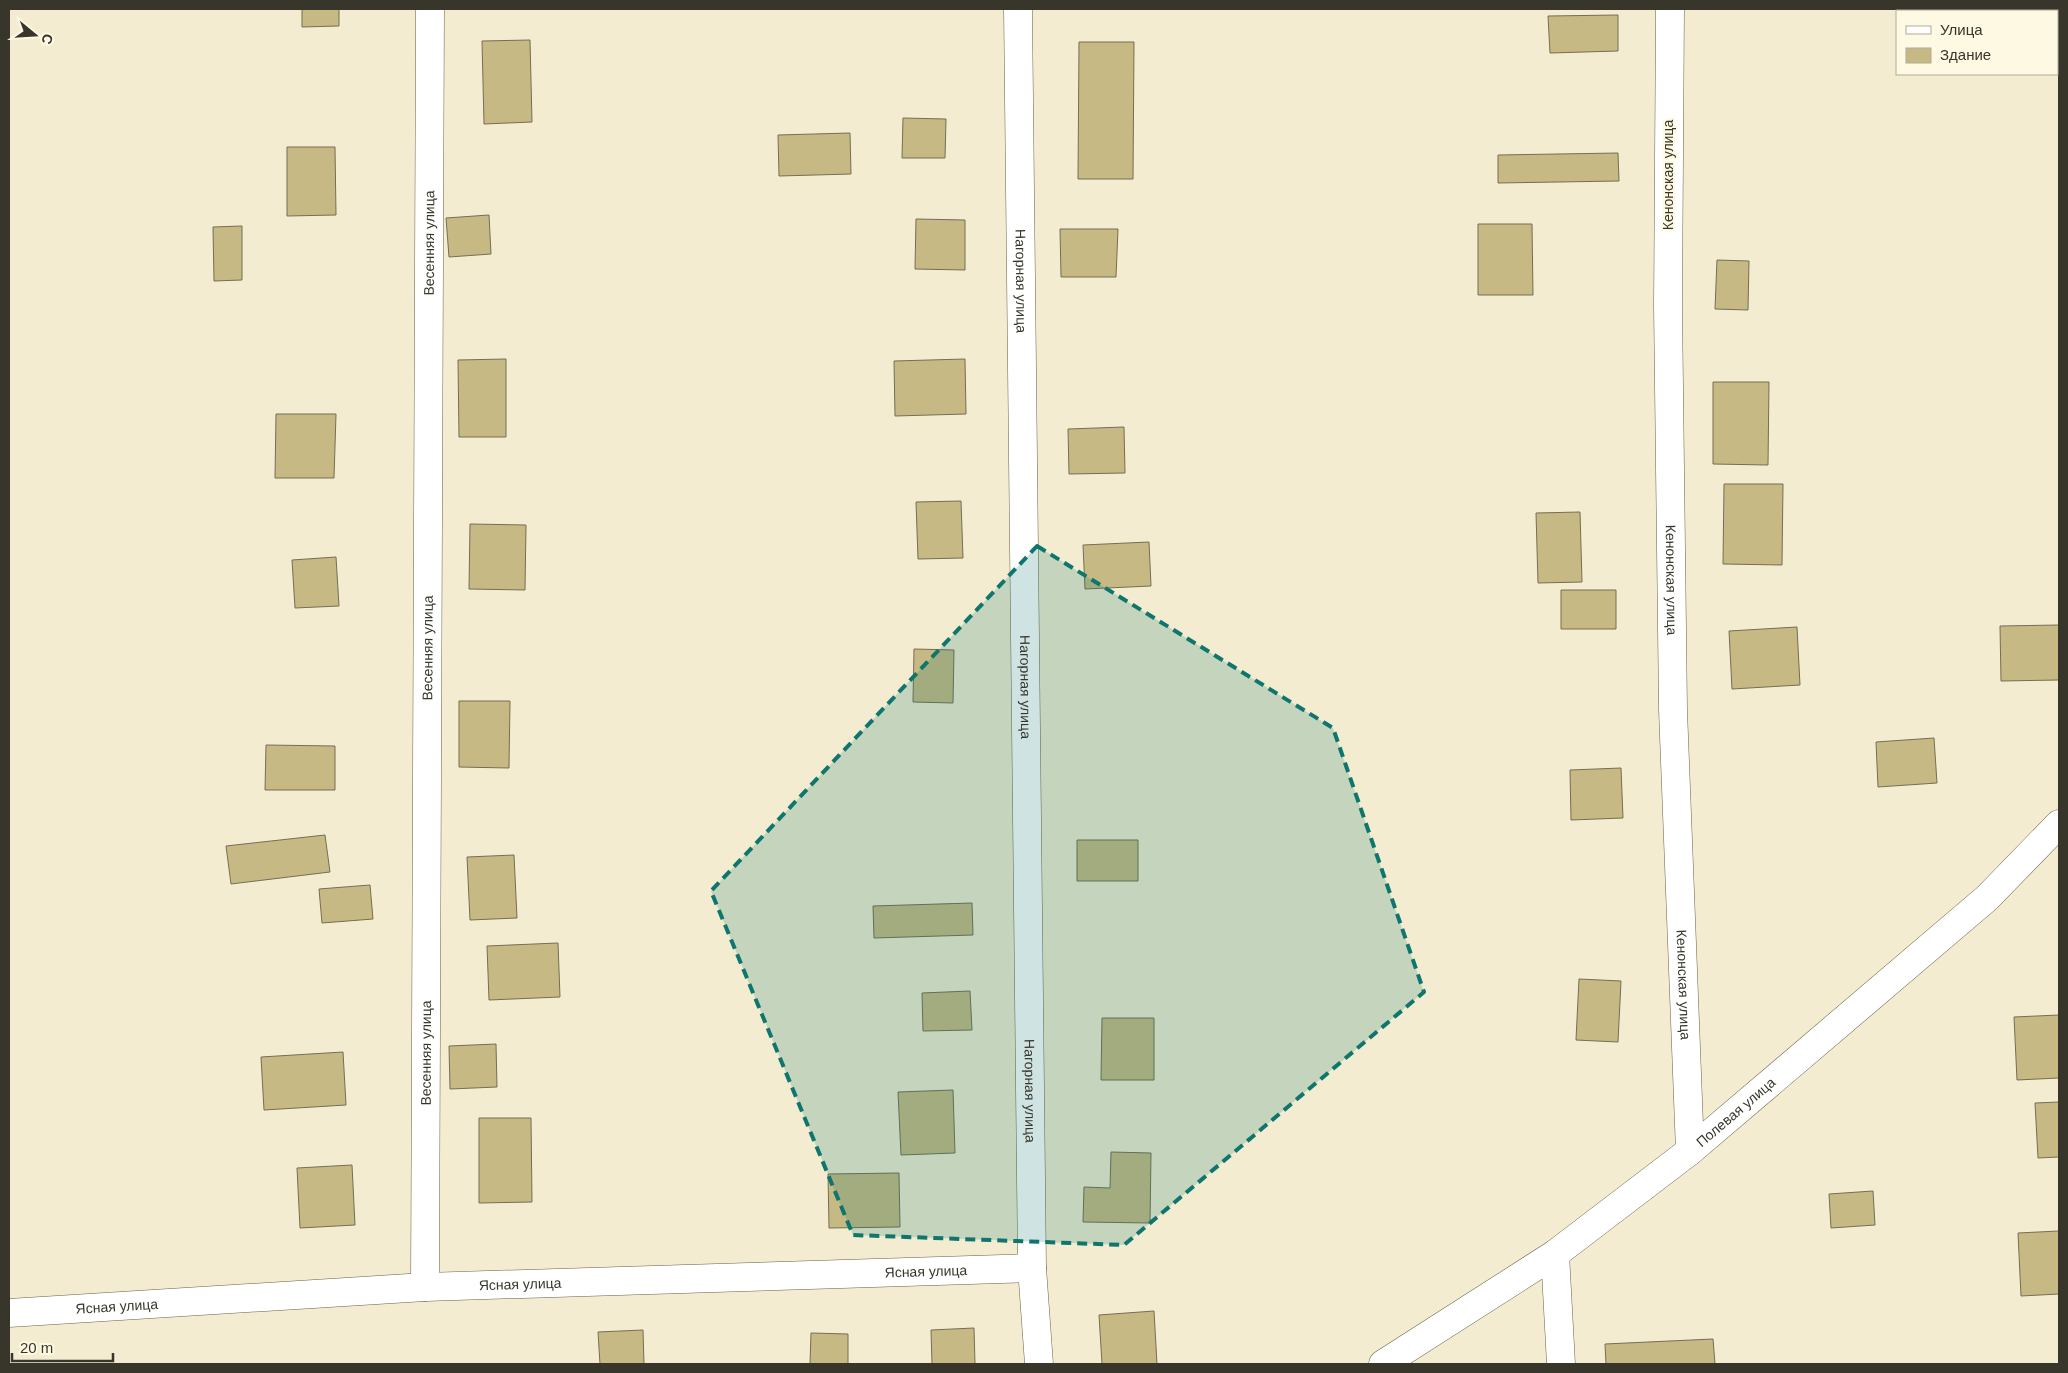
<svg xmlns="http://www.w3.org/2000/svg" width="2068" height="1373" font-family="Arial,sans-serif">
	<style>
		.building { fill: #c7b984; stroke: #746e55 }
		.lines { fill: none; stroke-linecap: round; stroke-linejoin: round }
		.street-casing { stroke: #676149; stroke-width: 29 }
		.street { stroke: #fff; stroke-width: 28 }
		.marked { fill: #0f766e; fill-opacity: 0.2; stroke: #0f766e; stroke-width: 4; stroke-dasharray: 10 6; stroke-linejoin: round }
		.labels { text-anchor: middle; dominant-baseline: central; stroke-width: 4.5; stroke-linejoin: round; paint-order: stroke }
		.street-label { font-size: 14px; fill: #38352a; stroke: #fef9e3 }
	</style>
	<rect width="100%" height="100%" fill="#f3ecd0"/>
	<path class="building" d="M302 9H339V26L302 27Z
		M1618 15V51L1550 53 1548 16Z
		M530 40 532 122 484 124 482 41Z
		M1079 42H1134L1133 179H1078Z
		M903 118 946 119 945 158H902Z
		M850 133 851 174 779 176 778 135Z
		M287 147H335L336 215 287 216Z
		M1618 153 1619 181 1498 183V155Z
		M489 215 491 254 449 257 446 218Z
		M916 219 965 220V270L915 269Z
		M1478 224H1532L1533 295H1478Z
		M242 226V280L214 281 213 227Z
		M1060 229H1118L1116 277H1061Z
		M1717 260 1749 261 1748 310 1715 309Z
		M506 359V437H459L458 360Z
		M965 359 966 414 895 416 894 361Z
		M1713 382H1769L1768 465 1713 464Z
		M276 414H336L334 478H275Z
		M1124 427 1125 473 1069 474 1068 429Z
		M1724 484H1783L1782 565 1723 564Z
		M961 501 963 558 918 559 916 502Z
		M1580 512 1582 582 1538 583 1536 513Z
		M470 524 526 525 525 590 469 589Z
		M1149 542 1151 586 1085 589 1083 545Z
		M336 557 339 606 295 608 292 560Z
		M1561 590H1616V629H1561Z
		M2059 625V680L2001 681 2000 626Z
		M1797 627 1800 685 1732 689 1729 631Z
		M914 649 954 650 953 703 913 702Z
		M459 701H510L509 768 459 767Z
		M1934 738 1937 783 1878 787 1876 742Z
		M266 745 335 746V790H265Z
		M1621 768 1623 818 1571 820 1570 770Z
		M325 835 330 872 231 884 226 846Z
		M1077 840H1138V881H1077Z
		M514 855 517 918 470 920 467 857Z
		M370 885 373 919 322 923 319 889Z
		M972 903 973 935 874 938 873 906Z
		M558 943 560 997 489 1000 487 946Z
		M1579 979 1621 981 1618 1042 1576 1040Z
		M970 991 972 1030 923 1031 922 993Z
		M2059 1015V1078L2017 1080 2014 1017Z
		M1102 1018H1154V1080H1101Z
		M496 1044 497 1087 450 1089 449 1046Z
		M343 1052 346 1105 264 1110 261 1057Z
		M953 1090 955 1153 901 1155 898 1092Z
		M2059 1102V1157L2038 1158 2035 1103Z
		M479 1118H531L532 1202 479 1203Z
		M1111 1152 1151 1153 1150 1223 1083 1222 1084 1187 1110 1188Z
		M352 1165 355 1225 300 1228 297 1168Z
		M899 1173 900 1227 829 1228 828 1174Z
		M1873 1191 1875 1225 1831 1228 1829 1194Z
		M2059 1231V1294L2021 1296 2018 1233Z
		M1154 1311 1157 1364H1102L1099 1315Z
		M974 1328 975 1364H932L931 1330Z
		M643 1330 644 1364H600L598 1332Z
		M811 1333 848 1334V1364H810Z
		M1713 1339 1715 1364H1606L1605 1344Z"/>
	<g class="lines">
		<g class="street-casing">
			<g id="street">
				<path id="s1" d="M1018 9 1032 1268 1039 1364"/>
				<path id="s2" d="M1670 9 1668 306 1673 710 1690 1151"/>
				<path d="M1555 1254 1561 1364"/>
				<path id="s3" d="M425 1287 430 9"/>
				<path id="s4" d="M9 1313 425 1287 1032 1268"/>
				<path id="s5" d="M1383 1364 1555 1254 1690 1151 1987 898 2059 824"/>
			</g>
		</g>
		<use href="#street" class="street"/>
	</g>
	<path class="marked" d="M1037 546 1333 728 1424 992 1124 1245 853 1235 711 891Z"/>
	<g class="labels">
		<g class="street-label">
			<text transform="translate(1668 175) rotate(-90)">Кенонская улица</text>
			<text stroke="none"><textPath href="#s3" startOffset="1044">Весенняя улица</textPath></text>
			<text stroke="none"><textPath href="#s1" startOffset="272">Нагорная улица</textPath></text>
			<text stroke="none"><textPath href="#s2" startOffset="571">Кенонская улица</textPath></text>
			<text stroke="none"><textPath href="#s3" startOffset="639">Весенняя улица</textPath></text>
			<text stroke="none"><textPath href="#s1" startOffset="678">Нагорная улица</textPath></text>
			<text stroke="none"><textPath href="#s2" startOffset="976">Кенонская улица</textPath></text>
			<text stroke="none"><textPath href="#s3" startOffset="234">Весенняя улица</textPath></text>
			<text stroke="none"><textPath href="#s1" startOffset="1082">Нагорная улица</textPath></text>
			<text stroke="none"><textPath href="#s5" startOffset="434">Полевая улица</textPath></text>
			<text stroke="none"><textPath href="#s4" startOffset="918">Ясная улица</textPath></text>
			<text stroke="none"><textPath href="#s4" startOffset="512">Ясная улица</textPath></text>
			<text stroke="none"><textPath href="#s4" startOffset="108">Ясная улица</textPath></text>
		</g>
	</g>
	<rect width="2068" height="1373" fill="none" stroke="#38352a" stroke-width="20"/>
	<rect x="1896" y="10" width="162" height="65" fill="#fef9e3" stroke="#afab99"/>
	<rect x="1906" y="26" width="25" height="8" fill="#ffffff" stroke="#afab99"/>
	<text x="1940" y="35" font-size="15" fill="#38352a">Улица</text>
	<rect x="1906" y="48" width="25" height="15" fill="#c7b984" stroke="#afab99"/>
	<text x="1940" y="60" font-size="15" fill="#38352a">Здание</text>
	<g transform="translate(35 35) rotate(108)" stroke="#fef9e3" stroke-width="4" paint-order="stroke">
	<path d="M0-4L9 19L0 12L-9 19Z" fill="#38352a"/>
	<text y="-8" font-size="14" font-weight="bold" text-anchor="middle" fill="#38352a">С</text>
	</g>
	<path d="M12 1353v8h101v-8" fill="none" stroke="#38352a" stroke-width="2.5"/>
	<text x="20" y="1353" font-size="15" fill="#38352a" stroke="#fef9e3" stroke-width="4" paint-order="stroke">20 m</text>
</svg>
